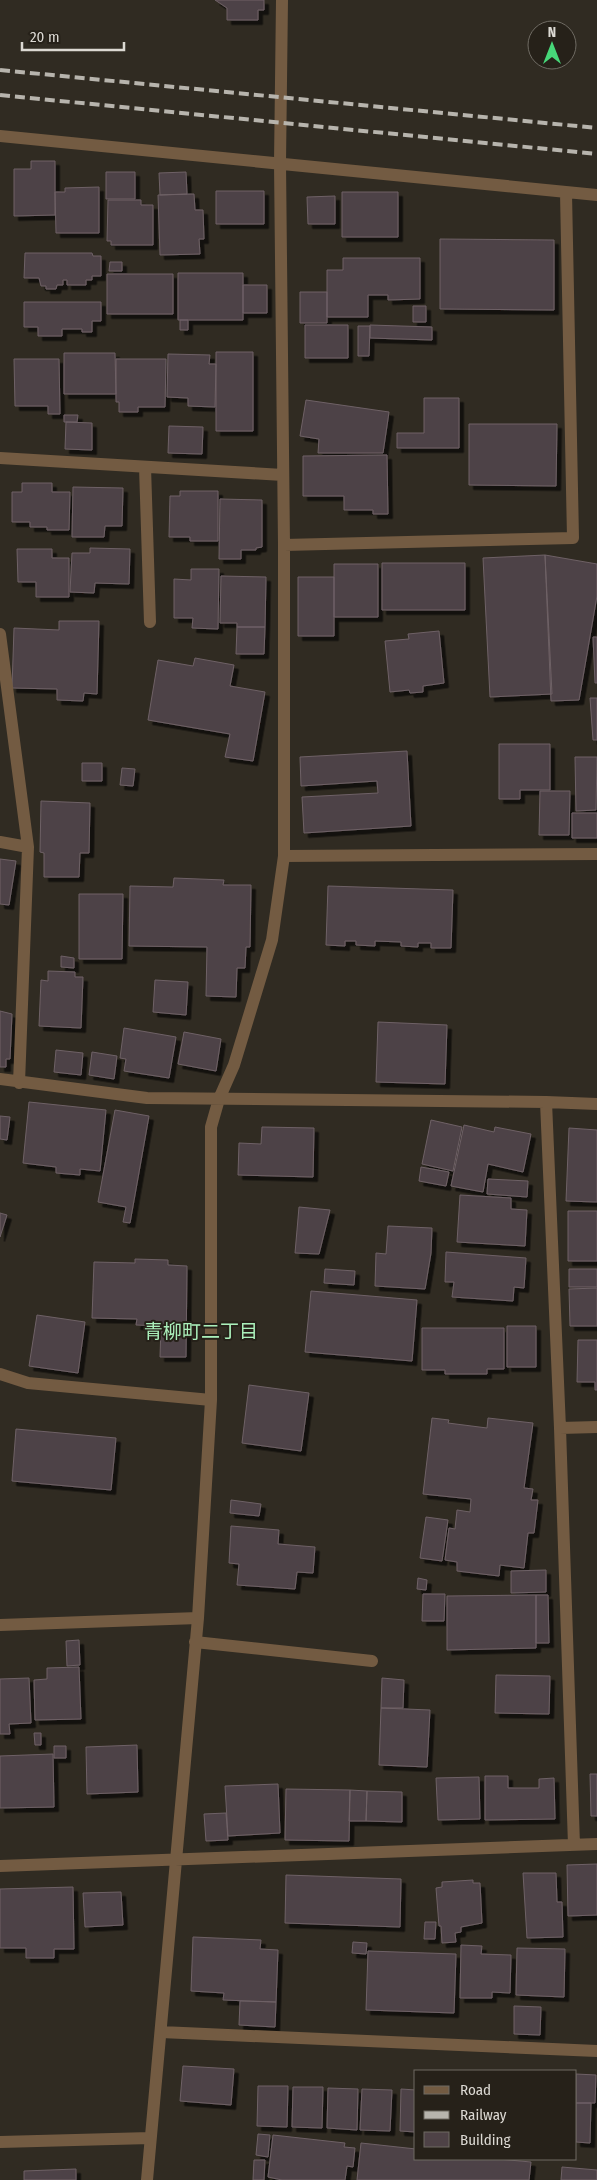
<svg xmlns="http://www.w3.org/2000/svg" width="597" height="2180" font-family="'Fira Sans Condensed','Noto Sans JP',sans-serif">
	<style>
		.building { fill: #4e4246; stroke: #6e6166; filter: url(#shadow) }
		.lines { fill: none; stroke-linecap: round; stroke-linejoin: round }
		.street { stroke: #735b42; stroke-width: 12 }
		.rail { stroke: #b7b4ad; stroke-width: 4; stroke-dasharray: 10 5; stroke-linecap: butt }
		.labels { text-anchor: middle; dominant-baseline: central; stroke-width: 4; stroke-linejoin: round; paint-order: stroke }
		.neighbourhood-label { font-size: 19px; fill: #abf0bb; stroke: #262119 }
	</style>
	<defs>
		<filter id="shadow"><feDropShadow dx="4.5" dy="4.5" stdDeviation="0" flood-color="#0009"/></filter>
	</defs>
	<rect width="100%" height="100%" fill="#302b22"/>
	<path class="building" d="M215 0H264V10H258V20H227V8Z
		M31 161H55V215L14 216V169H31Z
		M106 172H135V199H106Z
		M186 172 187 194 160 195 159 173Z
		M99 187V233H56L55 192H65V188Z
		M216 191H264V224H216Z
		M342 192H398V237H342Z
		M194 194 195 210H203L204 239H199L200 254 160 255 158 195Z
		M335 196V224H308L307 197Z
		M108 200H141V205H153V245H111V241H107Z
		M440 239 554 240V310L440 309Z
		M25 253H92L93 256H101V276H92V280H86V285H67V280H63V285H57L56 289H46V286H41L39 278H24Z
		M343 258H420V299L388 300V295H368V317H327V270H343Z
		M110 262H122V271H109Z
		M178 273H243V320H178Z
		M107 274H173V314H107Z
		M243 285H267V313H243Z
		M300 292H327V323H300Z
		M24 302H101V321H92V332H82V329H62V336H38V327H24Z
		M413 306H426V322H413Z
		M180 320H188V330H180Z
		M305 325H348V358H305Z
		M370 325 432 327V340L370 338Z
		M358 326H370L369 356H358Z
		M216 352H253V431H216Z
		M64 353H115L116 394H64Z
		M168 354 210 355 209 364H216L215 407 188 406V398L167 397Z
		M14 359H59L60 414H48V406H15Z
		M116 359H166L165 407H138V412H119V402H116Z
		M424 398H459V448H397V433H424Z
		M306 400 389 412 383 453H318L319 439 300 436Z
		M64 415H78L77 422H64Z
		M66 422 92 423V450L65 449Z
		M469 424H557L556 486 469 485Z
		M169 426 203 427 202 454 168 453Z
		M387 455 388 514H373V510H344V496H303V456Z
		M22 483H52V492H70L69 530H47V527H30V522H12V492H22Z
		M73 487 123 488 122 526H105L104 537H72Z
		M180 491H218V541H190V537H169L170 496H180Z
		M220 499 262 500V547L256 548V550H241V559H219Z
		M90 548 130 549 129 584 95 583 94 593 70 592 72 553H90Z
		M17 549H52V558H69V597H36V582H18Z
		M545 555 552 694 490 697 483 558Z
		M545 555 597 564V596L579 700 551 701Z
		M382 563H465V610H382Z
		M334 564H378V617H334Z
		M191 569H219L218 629 192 628 193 618H174V579L191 580Z
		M221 576 266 577 265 627H237V623H220Z
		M298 577H334V636H298Z
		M59 621H99L97 694 84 693 83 701 57 700V689L12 688 14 628 59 630Z
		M237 627H265L264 654H236Z
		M439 631 444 683 423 686V692L410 693 409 690 390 692 385 641 409 639 408 634Z
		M593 637H597V683H595Z
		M195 658 234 665 230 686 265 692 253 761 225 757 230 734 148 720 158 660 193 666Z
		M590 698H597V740H593Z
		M499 744H550V790H520V799H499Z
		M407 751 411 826 304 833 302 797 378 793 377 781 301 786 300 757Z
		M575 757H597L596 810 576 811Z
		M82 763H102V781H82Z
		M122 768 135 769 133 786 120 785Z
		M540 791H570L569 835H539Z
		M41 801 90 803 89 853H80L79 877H44V853L40 852Z
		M572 813H597V838H572Z
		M0 859 16 861 9 905 0 904Z
		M174 878 224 880 223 885H251L250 947H246L245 968H237L236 997 206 996 207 947 129 946 130 886 173 887Z
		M328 886 453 890 451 948H431V943H418V947L401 946V942L375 941V946L356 945V941H345V946L326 945Z
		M79 894H123L122 959H79Z
		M61 956 74 958V968L61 967Z
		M48 971 75 972V977H83L81 1028 39 1026 41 980 48 981Z
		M155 980 188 982 186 1015 153 1012Z
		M0 1011 12 1014 10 1059H6V1067H0Z
		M378 1022 447 1025 445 1084 376 1082Z
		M124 1028 176 1037 169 1078 124 1071 126 1059 120 1058Z
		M184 1032 221 1039 216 1071 178 1064Z
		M56 1050 83 1053 81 1075 54 1072Z
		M92 1052 117 1056 114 1079 89 1075Z
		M29 1102 106 1110 100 1171 80 1169V1175L56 1173V1167L23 1163Z
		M115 1110 149 1116 130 1223 123 1222 126 1207 98 1202Z
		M0 1116 10 1117 7 1140 0 1139Z
		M431 1120 462 1127 453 1171 422 1164Z
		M464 1125 494 1132 495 1127 531 1134 523 1172 488 1164 483 1192 451 1186Z
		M262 1127 314 1128 313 1177 238 1175 239 1143 261 1144Z
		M569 1128 597 1130V1202L566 1201Z
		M421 1167 449 1172 446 1186 419 1181Z
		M488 1179 528 1181 527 1197 487 1194Z
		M460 1195 511 1198V1209L527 1210 525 1246 457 1242Z
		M299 1207 330 1210 319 1254 295 1253Z
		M568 1211H597V1261H568Z
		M0 1213 7 1215 0 1237Z
		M388 1226 432 1228 431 1253 425 1289 375 1286 376 1253 386 1254Z
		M446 1252 526 1258 524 1288 514 1287 513 1301 452 1297 454 1282H445Z
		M135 1259 168 1260V1265L187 1266 186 1357H160L161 1326 136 1325 137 1319 92 1318 94 1262 135 1263Z
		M325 1269 355 1271 354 1285 324 1283Z
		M569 1269H597V1287H569Z
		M597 1288V1326H570L569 1289Z
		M311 1291 417 1300 412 1361 305 1352Z
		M37 1315 85 1322 78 1373 29 1366Z
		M507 1326H536V1367H507Z
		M422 1328H504V1369H487V1374H445V1370H422Z
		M578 1340H597V1390H595V1382H577Z
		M249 1385 309 1393 301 1451 242 1443Z
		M432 1418 449 1420 448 1423 487 1428 488 1418 533 1423 524 1488 533 1489 531 1500H538L534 1533H528L524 1568 500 1565 499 1576 457 1571V1562L445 1560 449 1528 455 1529 457 1510 470 1512 471 1499 423 1494Z
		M16 1429 116 1438 111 1490 12 1481Z
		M231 1500 261 1504 259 1516 230 1513Z
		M426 1517 448 1520 442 1561 420 1558Z
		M231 1526 279 1530 278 1544 315 1547 313 1573 297 1572 295 1589 237 1585 239 1564 229 1563Z
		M546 1570V1592L511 1593V1571Z
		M418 1578 427 1580 426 1590 417 1589Z
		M423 1594H445L444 1621H422Z
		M536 1595H548L549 1643H536Z
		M536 1595V1648L447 1650V1596Z
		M79 1640 80 1665 67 1666 66 1641Z
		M79 1667 81 1719 35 1720 34 1680 47 1679V1668Z
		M496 1675 550 1676 549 1714 495 1713Z
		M29 1678 31 1723 9 1724 10 1734H0V1679Z
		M382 1678 404 1680 403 1708H381Z
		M381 1708 430 1710 427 1767 379 1765Z
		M34 1733H41V1745H35Z
		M137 1745 138 1792 87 1794 86 1747Z
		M54 1746H66V1758H54Z
		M53 1754 54 1807 0 1808V1756Z
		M590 1774H597V1816H591Z
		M485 1776H508V1788H539V1779L554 1778 555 1819 485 1820Z
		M479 1777 480 1819 438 1820 436 1778Z
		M278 1784 280 1833 228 1836 225 1786Z
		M286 1789 350 1790 349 1841 285 1840Z
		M350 1790 367 1791 366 1821H349Z
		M367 1791 402 1792V1822L366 1821Z
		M226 1813 228 1840 206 1841 204 1814Z
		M597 1864V1915L568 1916 567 1865Z
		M523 1873H556L557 1902H562L563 1937 527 1938Z
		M286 1875 401 1879 400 1927 285 1923Z
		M473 1880V1883H480L482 1923 461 1927V1932L455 1933 456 1942 442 1943 441 1926H439L436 1888 442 1887V1882Z
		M73 1887 74 1949H54V1958H26V1948H0V1889Z
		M121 1892 123 1925 85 1927 83 1893Z
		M425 1922H436L435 1939H424Z
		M193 1937 261 1940 260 1949 278 1950 276 2002 223 2000 224 1993 191 1991Z
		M353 1942 367 1943 366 1954 352 1953Z
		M461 1945 482 1946 481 1954 511 1955 510 1993 492 1992V1998H460Z
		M517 1948 565 1949 564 1997 516 1995Z
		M368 1951 456 1954 454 2013 366 2010Z
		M240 2001 276 2002 275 2027 239 2025Z
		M514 2006 541 2007 540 2035 514 2034Z
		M183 2066 234 2069 231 2105 180 2101Z
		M576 2074 596 2075 595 2103H576Z
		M258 2086H288L287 2127 257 2126Z
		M293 2087H323L322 2128 292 2127Z
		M328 2088 358 2089 357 2130 327 2128Z
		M362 2089 392 2090 390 2131 360 2130Z
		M401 2089 416 2090V2132L400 2131Z
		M576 2103H591L590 2143 576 2142Z
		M258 2134 270 2135 268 2157 256 2155Z
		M273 2135 345 2143 344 2147 355 2148 353 2167 347 2166 345 2180H282L268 2177Z
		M361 2143 416 2149V2159H498L531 2162 529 2180H357Z
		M254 2160H265L264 2180H253Z
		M562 2167 597 2170V2180H561Z
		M76 2169V2180H24V2171Z"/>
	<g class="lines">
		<path class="street" d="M0 136 597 195
			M0 458 283 475
			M145 467 150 622
			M284 545 573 538 566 193
			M0 634 28 847 19 1083
			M0 842 28 847
			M284 856 597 854
			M0 1079 147 1098 546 1102 597 1104
			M546 1102 560 1428 574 1845
			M0 1374 28 1383 211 1400
			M560 1428 597 1427
			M0 1625 198 1618
			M195 1642 372 1661
			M0 1866 597 1844
			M161 2032 597 2051
			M0 2142 150 2138
			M147 2180 198 1618 211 1400V1127L219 1099 234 1065 272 940 284 856V545L280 163 282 0"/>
		<path class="rail" d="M0 70 597 128
			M0 95 597 154"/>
	</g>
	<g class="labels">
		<g class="neighbourhood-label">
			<text x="201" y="1331">青柳町二丁目</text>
		</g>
	</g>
	<rect x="414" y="2070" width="162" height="90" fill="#262119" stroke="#6f6b63"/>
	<rect x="424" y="2086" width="25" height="8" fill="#735b42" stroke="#6f6b63"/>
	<text x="460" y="2095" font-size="15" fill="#dcd9d3">Road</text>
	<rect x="424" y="2111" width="25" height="8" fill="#b7b4ad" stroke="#6f6b63"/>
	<text x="460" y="2120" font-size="15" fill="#dcd9d3">Railway</text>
	<rect x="424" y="2132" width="25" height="15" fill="#4e4246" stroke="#6f6b63"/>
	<text x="460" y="2145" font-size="15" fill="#dcd9d3">Building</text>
	<g transform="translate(552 45)"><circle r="24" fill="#262119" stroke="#6f6b63"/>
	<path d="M0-4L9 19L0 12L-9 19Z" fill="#47d779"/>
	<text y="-8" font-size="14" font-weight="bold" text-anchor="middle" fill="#dcd9d3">N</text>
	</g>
	<path d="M22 42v8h102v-8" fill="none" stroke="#dcd9d3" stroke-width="2.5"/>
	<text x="30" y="42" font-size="15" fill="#dcd9d3" stroke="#262119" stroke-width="4" paint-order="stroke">20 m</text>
</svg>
